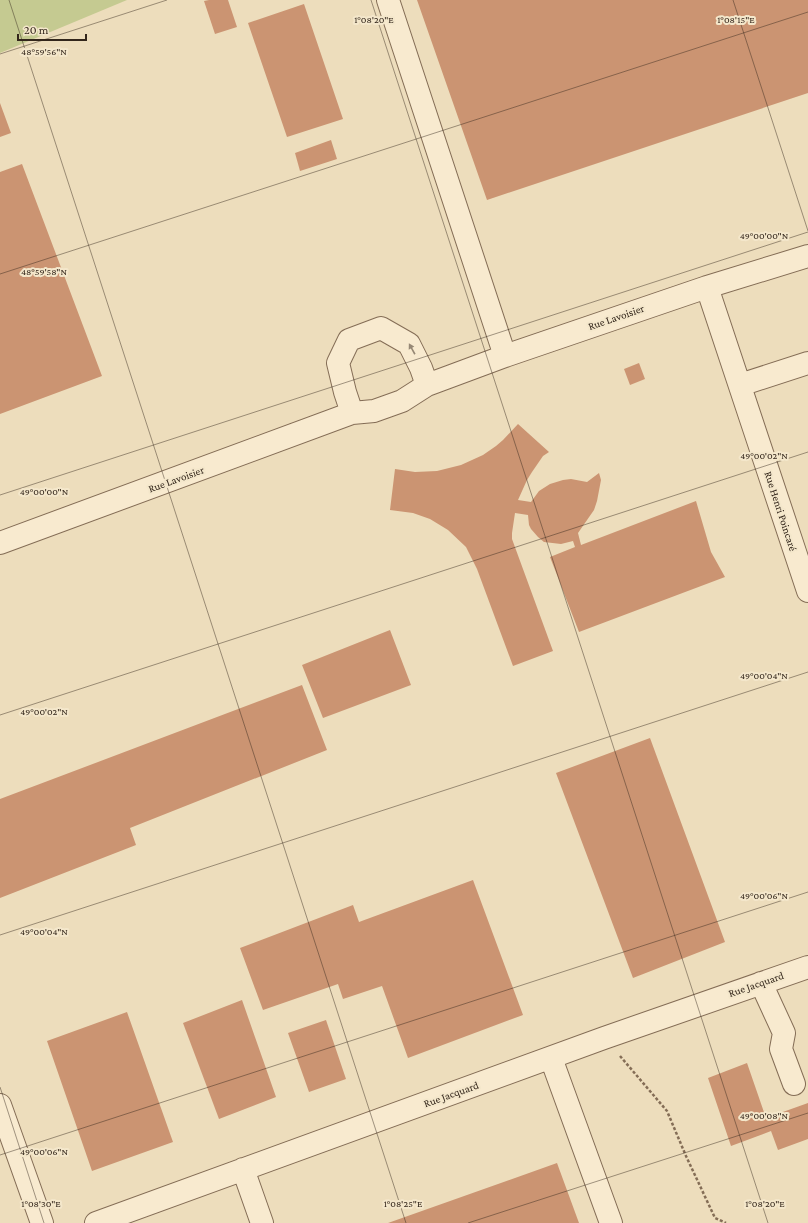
<svg xmlns="http://www.w3.org/2000/svg" width="808" height="1223" font-family="'Crimson Pro',serif">
	<style>
		.green { fill: #c5ca91 }
		.building { fill: #cb9472 }
		.lines { fill: none; stroke-linecap: round; stroke-linejoin: round }
		.minor-casing { stroke: #846d56; stroke-width: 24 }
		.path { stroke: #846d56; stroke-width: 2.5; stroke-dasharray: 3 2; stroke-linecap: butt }
		.minor { stroke: #f8eacf; stroke-width: 22 }
		.oneway { fill: #968875 }
		.ticks { fill: none; stroke: #33261b; stroke-width: 1; stroke-opacity: 0.45 }
		.labels { text-anchor: middle; dominant-baseline: central; stroke-width: 4; stroke-linejoin: round; paint-order: stroke }
		.street-label { font-size: 11px; fill: #33261b; stroke: #f4e7cb }
		.ticks-label { font-size: 10px; text-anchor: middle; fill: #33261b; stroke: #f4e7cb; stroke-width: 4; stroke-linejoin: round; paint-order: stroke }
	</style>
	<rect width="100%" height="100%" fill="#edddbc"/>
	<path class="green" d="M0 0H127L0 53Z"/>
	<path class="building" d="M209 0H228L237 27 215 34 204 1Z
		M417 0H808V93L487 200Z
		M304 4 343 119 287 137 248 23Z
		M0 103 11 133 0 137Z
		M331 140 337 159 300 171 295 153Z
		M22 164 102 376 0 414V172Z
		M639 363 645 379 630 385 624 369Z
		M518 424 549 452 543 456 532 472 527 480 518 500 531 502 539 491 550 484 563 480 571 479 587 482 599 473 601 480 597 501 594 510 578 533 581 545 696 501 711 552 725 577 579 632 550 557 575 547 573 541 561 544 544 542 538 537 531 529 529 525 528 515 515 513 512 533V539L553 651 513 666 477 569 466 547 448 530 430 519 413 513 390 510 395 469 415 472 437 471 461 465 483 455 496 446 503 440Z
		M390 630 411 685 323 718 302 665Z
		M302 685 327 750 130 828 136 845 0 898V799Z
		M650 738 725 942 633 978 556 773Z
		M473 880 523 1015 408 1058 382 986 343 999 338 984 263 1010 240 948 353 905 359 922Z
		M242 1000 276 1097 219 1119 183 1023Z
		M127 1012 173 1142 92 1171 47 1041Z
		M326 1020 346 1079 309 1092 288 1033Z
		M747 1063 766 1118 808 1103V1139L778 1150 771 1131 731 1146 708 1078Z
		M557 1163 579 1223H388Z"/>
	<g class="lines">
		<g class="minor-casing">
			<path id="minor" d="M388 0 505 356
				M707 287 808 591
				M740 385 808 363
				M352 413 345 392 338 363 349 340 381 328 409 344 421 368 427 385
				M0 543 352 413 374 411 402 401 427 385 505 356 707 287 808 256
				M761 983 784 1033 781 1049 794 1084
				M551 1058 611 1223
				M0 1105 42 1223
				M243 1169 262 1223
				M96 1223 604 1038 808 967"/>
		</g>
		<path class="path" d="M620 1056 667 1111 686 1156 715 1218 726 1223"/>
		<use href="#minor" class="minor"/>
	</g>
	<defs><path id="oneway-solid" d="M-6-.8H1V-3.2L6.5 0L1 3.2V.8H-6Z"/></defs>
	<use class="oneway" href="#oneway-solid" transform="translate(412 349) rotate(-119)"/>
	<path class="ticks" d="M9 0 406 1223M371 0 768 1223M733 0 808 231M0 54 167 0M0 274 808 12M0 495 808 232M0 715 808 452M0 935 808 672M0 1087 44 1223M0 1155 808 892M468 1223 808 1113"/>
	<g class="labels">
		<g class="street-label">
			<text transform="translate(616 317) rotate(-19)">Rue Lavoisier</text>
			<text transform="translate(176 479) rotate(-20)">Rue Lavoisier</text>
			<text transform="translate(781 511) rotate(72)">Rue Henri Poincaré</text>
			<text transform="translate(756 984) rotate(-19)">Rue Jacquard</text>
			<text transform="translate(451 1094) rotate(-20)">Rue Jacquard</text>
		</g>
	</g>
	<g class="ticks-label">
		<text x="374" y="23">1°08'20"E</text>
		<text x="736" y="23">1°08'15"E</text>
		<text x="44" y="55">48°59'56"N</text>
		<text x="764" y="239">49°00'00"N</text>
		<text x="44" y="275">48°59'58"N</text>
		<text x="764" y="459">49°00'02"N</text>
		<text x="44" y="495">49°00'00"N</text>
		<text x="764" y="679">49°00'04"N</text>
		<text x="44" y="715">49°00'02"N</text>
		<text x="764" y="899">49°00'06"N</text>
		<text x="44" y="935">49°00'04"N</text>
		<text x="764" y="1119">49°00'08"N</text>
		<text x="44" y="1155">49°00'06"N</text>
		<text x="41" y="1207">1°08'30"E</text>
		<text x="403" y="1207">1°08'25"E</text>
		<text x="765" y="1207">1°08'20"E</text>
	</g>
	<path d="M18 34v6h68v-6" fill="none" stroke="#33261b" stroke-width="2"/>
	<text x="24" y="34" font-size="12" fill="#33261b" stroke="#f4e7cb" stroke-width="3" paint-order="stroke">20 m</text>
</svg>
